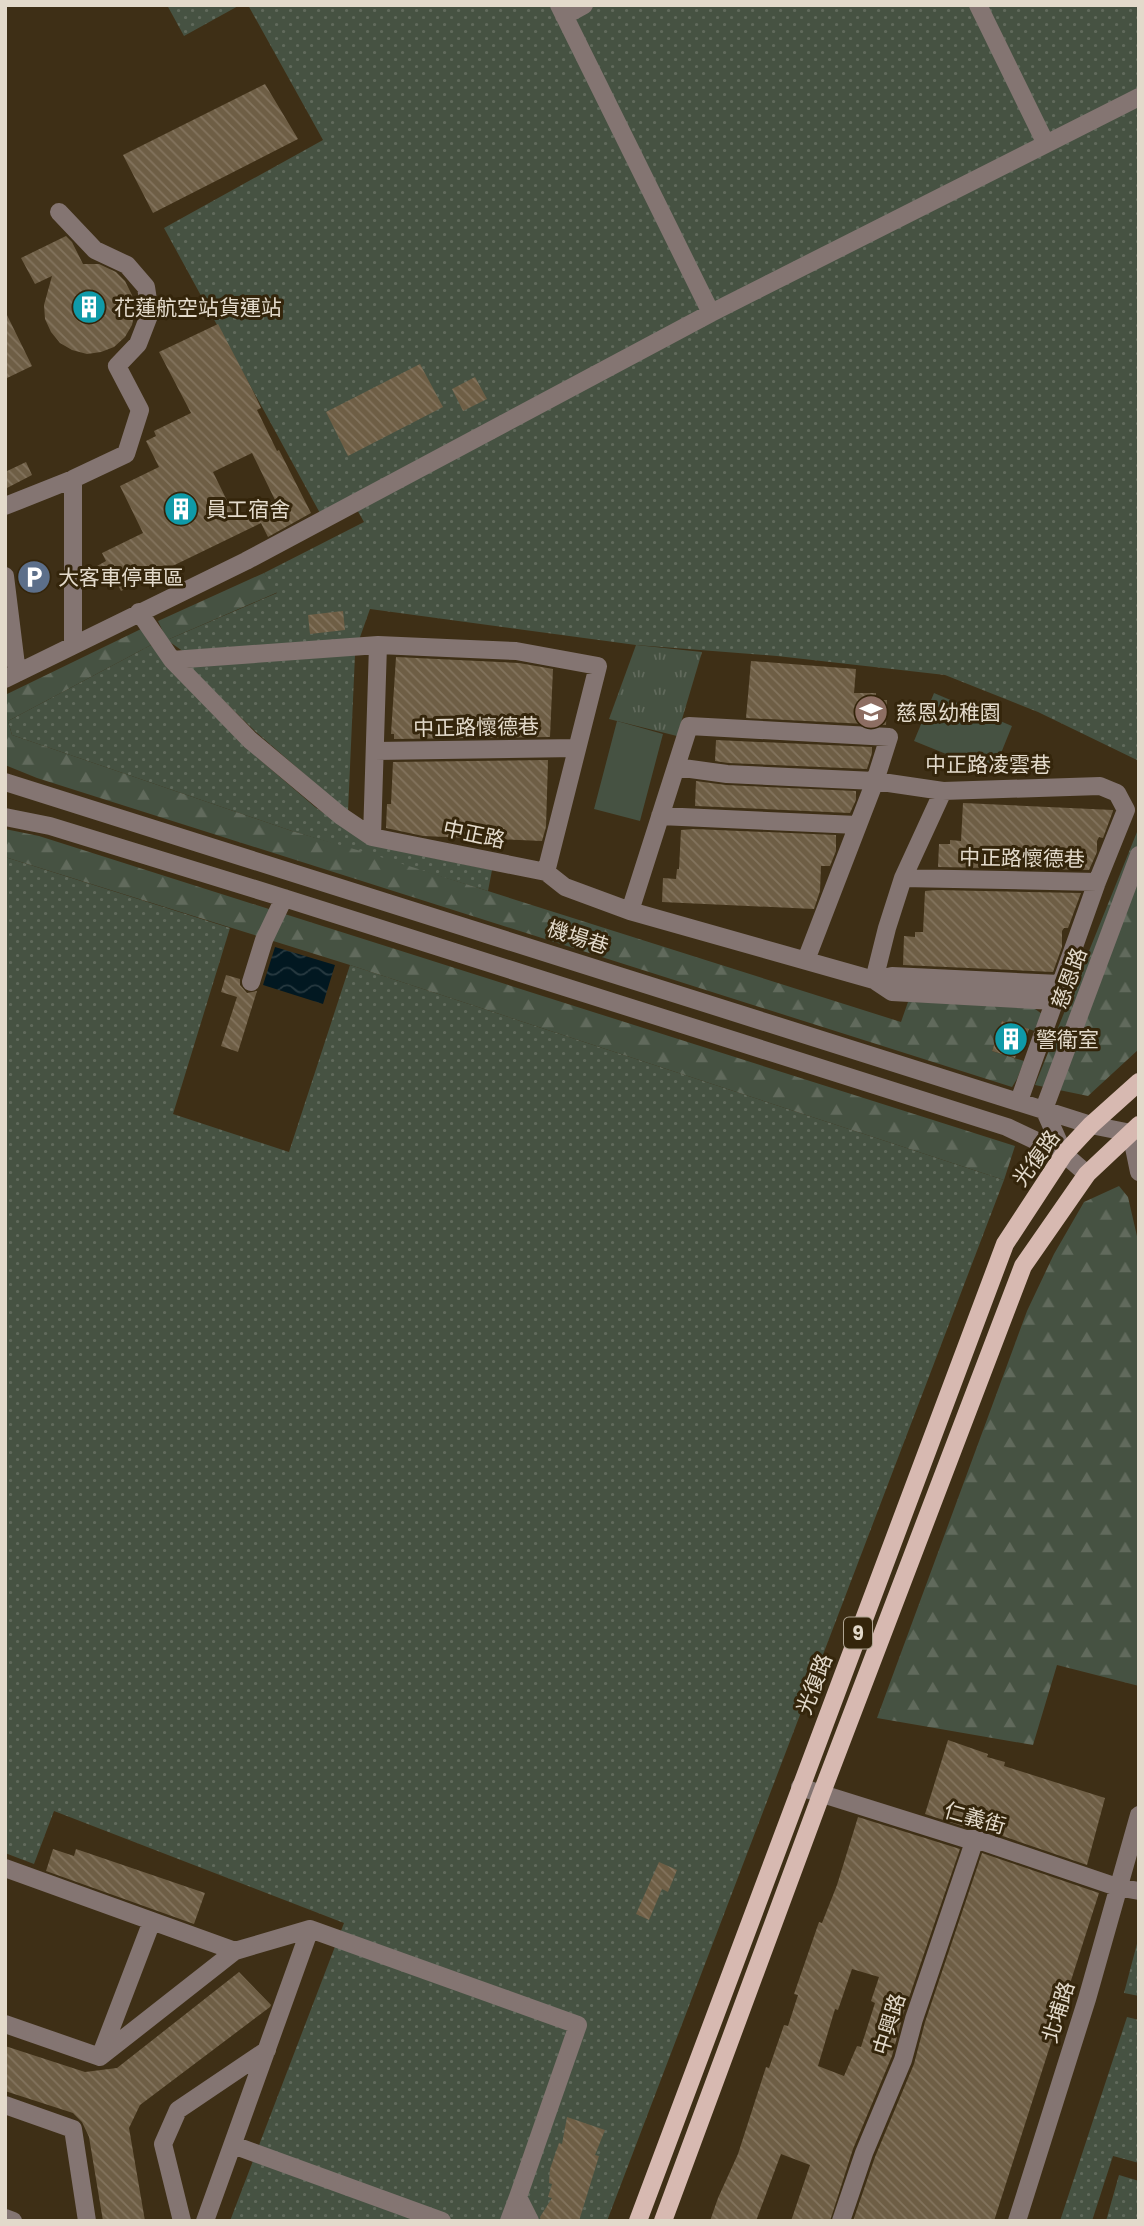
<svg xmlns="http://www.w3.org/2000/svg" width="1144" height="2226" font-family="Poppins,'Noto Sans TC',sans-serif">
	<style>
		.grass { fill: url(#grass-dots) }
		.forest { fill: url(#forest-firs) }
		.park { fill: url(#park-tufts) }
		.garden { fill: #465242 }
		.water { fill: url(#water-waves) }
		.building { fill: url(#building-back-hatch); fill-rule: evenodd }
		.lines { fill: none; stroke-linecap: round; stroke-linejoin: round }
		.minor { stroke: #847572; stroke-width: 18 }
		.major { stroke: #d7b9b1; stroke-width: 18 }
		.labels { text-anchor: middle; dominant-baseline: central; stroke-width: 6; stroke-linejoin: round; paint-order: stroke }
		.shield { fill: #34250b; stroke: #aea491; stroke-width: 2 }
		.shield-label { font-size: 19px; font-weight: bold; fill: #e3dacb }
		.poi-label { font-size: 21px; fill: #e3dacb; stroke: #34250b; text-anchor: start }
		.street-label { font-size: 21px; fill: #e3dacb; stroke: #34250b }
	</style>
	<defs>
		<pattern id="grass-dots" width="8" height="8" patternUnits="userSpaceOnUse" patternTransform="scale(1.75)"><rect width="8" height="8" fill="#465242"/><path d="M2 2h.1M6 6h.1" fill="none" stroke="#616a5c" stroke-width="1.8" stroke-linecap="round"/></pattern>
		<pattern id="forest-firs" width="22" height="20" patternUnits="userSpaceOnUse" patternTransform="scale(1.75)"><rect width="22" height="20" fill="#465242"/><path d="M5 1l3.5 6h-7zM16 11l3.5 6h-7z" fill="#616a5c"/></pattern>
		<pattern id="park-tufts" width="24" height="20" patternUnits="userSpaceOnUse" patternTransform="scale(1.75)"><rect width="24" height="20" fill="#465242"/><path d="M3 7l-1-3M5 7V3M7 7l1-3M15 17l-1-3M17 17v-4M19 17l1-3" fill="none" stroke="#616a5c"/></pattern>
		<pattern id="water-waves" width="16" height="10" patternUnits="userSpaceOnUse" patternTransform="scale(1.75)"><rect width="16" height="10" fill="#021821"/><path d="M0 5q4-4 8 0t8 0" fill="none" stroke="#273940"/></pattern>
		<pattern id="building-back-hatch" width="6" height="6" patternUnits="userSpaceOnUse" patternTransform="scale(1.75)"><rect width="6" height="6" fill="#6e5e45"/><path d="M-1 5l2 2M0 0l6 6M5-1l2 2" fill="none" stroke="#83745e"/></pattern>
	</defs>
	<rect width="100%" height="100%" fill="#3e2f16"/>
	<path class="grass" d="M167 5H240L184 36Z
		M248 5H1139V761L1038 712 945 675 777 656 636 645 370 609 359 640 184 652 167 640 277 593 264 573 364 522 351 499 321 515 164 228 323 140Z
		M151 645 208 709 259 759 315 807 370 845 492 870 488 891 292 831 12 735 8 721Z
		M355 655 348 812 256 732 187 665Z
		M5 857 230 928 173 1114 289 1152 350 965 1004 1180 607 2221H230L344 1923 54 1811 34 1864 5 1853Z
		M1139 1936V1996L1124 1993Z
		M1127 2017 1139 2020V2163L1113 2156 1092 2221H1060Z
		M1119 2175 1139 2181V2221H1106Z"/>
	<path class="forest" d="M264 573 278 592 167 640 158 621Z
		M141 629 151 645 8 721 12 735 292 831 371 854 901 1022 908 1002 1027 1003 1042 1014 1035 1031 1002 1021 992 1051 1024 1061 1017 1079 1012 1087 37 778 5 765V695Z
		M1139 827V1049L1088 1096 1035 1085Z
		M5 829 39 836 1015 1146 1004 1180 350 965 5 857Z
		M1119 1186 1128 1197 1139 1245V1686L1057 1665 1033 1745 877 1718 1027 1311 1054 1254 1084 1202Z"/>
	<path class="park" d="M636 645 702 652 677 736 609 719Z"/>
	<path class="garden" d="M934 693 1012 726 993 773 914 741Z
		M617 721 663 734 640 821 594 809Z"/>
	<path class="water" d="M275 947 335 965 323 1004 263 985Z"/>
	<path class="building" d="M265 84 298 139 153 213 123 155Z
		M66 236 72 242 83 264H99L116 272 125 281 132 295 135 310 132 325 125 337 114 347 101 352 87 354 72 350 60 343 51 332 45 319 44 305 52 276 35 284 21 258Z
		M5 311 32 366 5 379Z
		M218 324 254 393 261 408 257 410 277 451 279 450 311 513 268 537 261 523 121 591 117 583 108 587 97 566 106 561 102 553 143 533 120 486 159 467 146 441 156 436 154 431 191 413 159 352ZM252 453 275 500 236 519 213 472Z
		M420 364 443 407 348 456 326 412Z
		M475 377 487 399 463 411 452 389Z
		M26 462 32 475 5 489V472Z
		M343 611 345 630 310 634 308 615Z
		M396 657 519 663 553 669 550 737 394 739V734H391Z
		M751 661 856 669 854 693H876V700H887L886 725 746 718Z
		M716 740 872 747V753L867 769 728 763 715 761Z
		M548 760 546 827 542 841 423 836 386 828 387 804H391L393 762Z
		M696 781 726 785 856 791V800L850 813 695 806Z
		M963 803 1113 810V811L1103 838 1099 837 1097 841V852L1089 870 938 867 939 844H950V840L961 841Z
		M694 829 836 835V851L830 866H821L820 891 814 909 662 902 663 878 676 879 677 869H679L681 830Z
		M937 890 1081 893 1068 928H1064L1062 931V947L1053 972 903 965 904 936 915 937V932H923L925 891Z
		M226 975 240 979V985L247 993 257 991 238 1052 221 1046 237 997 221 992Z
		M1002 1021 1029 1029 1022 1049 1019 1048 1015 1058 992 1051Z
		M948 1740 988 1754 987 1757 1005 1762 1004 1766 1105 1798 1087 1865 979 1828H968L925 1814Z
		M858 1817 960 1849 903 2015 892 2056 853 2149 830 2221H791L810 2165 781 2154 756 2221H710L718 2198 738 2154 766 2067 769 2068 784 2025 788 2026 798 1995 794 1994 819 1922 822 1923 837 1885ZM852 1969 879 1977 871 2001 875 2003 861 2047 857 2046 844 2076 818 2066 835 2009 838 2010Z
		M53 1849 74 1856 76 1849 205 1893 194 1924 46 1871Z
		M982 1853 1099 1893 994 2221H853L875 2157 914 2064 925 2022Z
		M659 1862 677 1870 668 1892 662 1889 649 1920 636 1914Z
		M239 1972 271 2005 270 2007 140 2105 129 2128 145 2221H103L89 2137 82 2122 73 2113 5 2091V2046L85 2072 117 2068Z
		M567 2117 605 2130 595 2155 599 2156 579 2221H541L540 2217 552 2198 548 2197 552 2184 549 2183 550 2169 559 2143 562 2144Z"/>
	<g class="lines">
		<path class="minor" d="M559 5 711 313
			M978 5 1046 144
			M564 16 584 5
			M59 212 95 250 127 265 146 287 150 313 138 344 117 366 140 410 126 454 73 479
			M5 506 73 479V645
			M5 576 17 673
			M139 612 172 660 250 740 341 816 372 837 546 872 565 887 630 911 874 980 887 928 903 878 943 791
			M172 660 378 645 516 651 598 666 546 872
			M5 679 246 561 711 313 1139 97
			M375 751 577 748
			M676 767 727 774 875 781 943 791 1100 786 1117 793 1126 810 1097 882 1019 1101
			M5 782 1091 1125 1131 1133 1139 1172
			M660 816 857 825
			M5 817 50 826 284 898 1007 1127 1064 1154 1087 1174
			M372 837 378 645
			M903 878 1097 882
			M630 911 689 726 889 737 875 781 806 960
			M251 982 264 940 284 898
			M1054 1001 892 992 874 980 892 976 1060 984
			M1064 1154 1044 1109 1139 855
			M800 1787 966 1839H975L1117 1887 1139 1891
			M5 1868 235 1951 100 2057 5 2024
			M235 1951 310 1929
			M100 2057 152 1921
			M5 2105 73 2129 87 2221
			M233 2145 442 2221
			M5 2218 13 2221
			M182 2221 163 2144 178 2110 267 2050
			M205 2221 310 1929 578 2025 518 2197 530 2221
			M509 2221 518 2197
			M841 2221 864 2153 903 2060 914 2019 975 1839
			M1017 2221 1087 1999 1139 1815"/>
		<path class="major" d="M638 2221 1005 1244 1064 1154 1091 1125 1139 1082
			M663 2221 821 1795 1023 1266 1087 1174 1139 1125"/>
	</g>
	<defs>
		<g id="building-disc" transform="scale(1.75)"><circle r="9.5" fill="#0f9aa8" stroke="#34250b"/><path d="M-4-6H4V6H1V3H-1V6H-4ZM-2.5-4.3h1.7v1.8h-1.7ZM.8-4.3h1.7v1.8H.8ZM-2.5-1h1.7V.8h-1.7ZM.8-1h1.7V.8H.8Z" fill="#fff"/></g>
		<g id="parking-disc" transform="scale(1.75)"><circle r="9.5" fill="#5c6f8a" stroke="#34250b"/><path d="M-3.5-5.5H1a3.5 3.5 0 0 1 0 7H-1V5.5H-3.5ZM-1-3.4V-.6H.8a1.4 1.4 0 0 0 0-2.8Z" fill="#fff"/></g>
		<g id="school-disc" transform="scale(1.75)"><circle r="9.5" fill="#8d6e63" stroke="#34250b"/><path d="M0-5L7-2L0 1L-7-2ZM-4 1L0 2.5L4 1V4Q0 6-4 4Z" fill="#fff"/></g>
	</defs>
	<g fill-rule="evenodd">
		<use href="#building-disc" x="89" y="307"/>
		<use href="#building-disc" x="181" y="509"/>
		<use href="#parking-disc" x="34" y="577"/>
		<use href="#school-disc" x="871" y="712"/>
		<use href="#building-disc" x="1011" y="1039"/>
	</g>
	<g class="labels">
		<rect class="shield" x="844" y="1617.5" width="28" height="31" rx="5"/>
		<g class="shield-label">
			<text x="858" y="1633">9</text>
		</g>
		<g class="poi-label">
			<text x="114" y="307">花蓮航空站貨運站</text>
			<text x="206" y="509">員工宿舍</text>
			<text x="58" y="577">大客車停車區</text>
			<text x="896" y="712">慈恩幼稚園</text>
			<text x="1036" y="1039">警衛室</text>
		</g>
		<g class="street-label">
			<text transform="translate(476 727) rotate(-1)">中正路懷德巷</text>
			<text x="988" y="764">中正路凌雲巷</text>
			<text transform="translate(474 834) rotate(12)">中正路</text>
			<text transform="translate(1022 858) rotate(1)">中正路懷德巷</text>
			<text transform="translate(578 937) rotate(18)">機場巷</text>
			<text transform="translate(1069 978) rotate(-70)">慈恩路</text>
			<text transform="translate(1036 1158) rotate(-54)">光復路</text>
			<text transform="translate(814 1684) rotate(-69)">光復路</text>
			<text transform="translate(975 1818) rotate(16)">仁義街</text>
			<text transform="translate(1058 2012) rotate(-73)">北埔路</text>
			<text transform="translate(889 2024) rotate(-73)">中興路</text>
		</g>
	</g>
	<rect width="1144" height="2226" fill="none" stroke="#e3dacb" stroke-width="14"/>
</svg>
